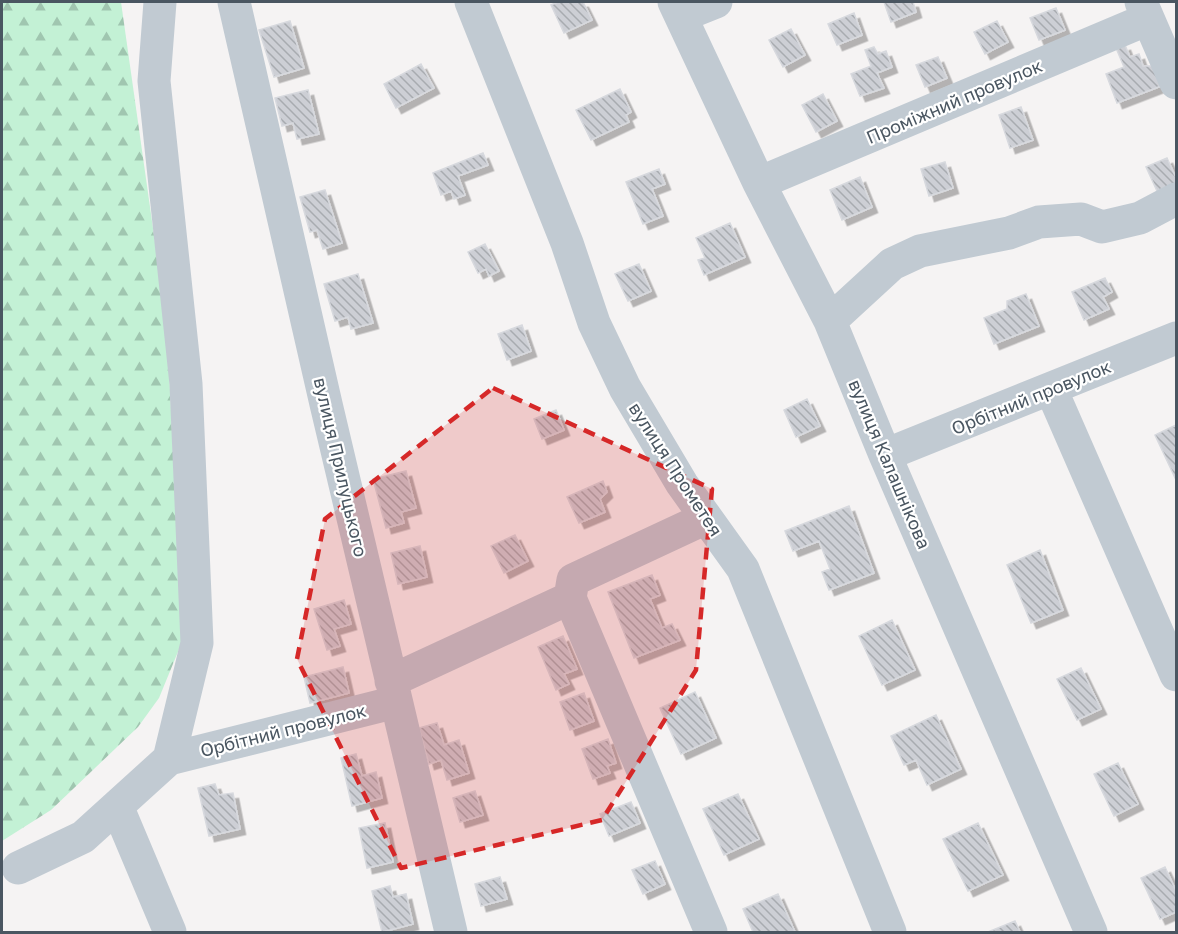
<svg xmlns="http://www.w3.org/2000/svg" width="1178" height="934" font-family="'Golos Text',sans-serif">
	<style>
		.forest { fill: url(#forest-firs) }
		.building { fill: url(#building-back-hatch); stroke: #d7d9de; stroke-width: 1.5; filter: url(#shadow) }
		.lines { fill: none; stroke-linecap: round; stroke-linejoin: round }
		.minor { stroke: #c1cad2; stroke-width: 33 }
		.marked { fill: #d62828; fill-opacity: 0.2; stroke: #d62828; stroke-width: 4.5; stroke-dasharray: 12 8; stroke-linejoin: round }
		.labels { text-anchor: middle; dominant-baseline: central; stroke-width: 4.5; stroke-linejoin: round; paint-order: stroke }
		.street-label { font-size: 18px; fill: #4a5661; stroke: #fff }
	</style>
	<defs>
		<pattern id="forest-firs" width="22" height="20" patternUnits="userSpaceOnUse" patternTransform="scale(1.5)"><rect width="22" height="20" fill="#c3f1d5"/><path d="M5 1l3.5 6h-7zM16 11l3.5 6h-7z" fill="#a0c6b0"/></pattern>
		<pattern id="building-back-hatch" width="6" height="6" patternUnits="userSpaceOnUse" patternTransform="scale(1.5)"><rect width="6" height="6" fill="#cdcfd5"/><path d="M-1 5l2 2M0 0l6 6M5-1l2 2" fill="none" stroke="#a8abb0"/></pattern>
		<filter id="shadow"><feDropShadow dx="5.5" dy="5.5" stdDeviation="0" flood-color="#0004"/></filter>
	</defs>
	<rect width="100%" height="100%" fill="#f5f3f3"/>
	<path class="forest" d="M2 2H121L167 327 182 642 159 698 138 727 51 810 2 841Z"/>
	<path class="building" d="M558 2H583L592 20 564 33 551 5Z
		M884 2H913L916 12 891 22Z
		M1056 8 1065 30 1039 40 1030 18Z
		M854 13 862 35 837 45 828 24Z
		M290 21 304 68 274 77 259 30Z
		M997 21 1008 42 985 54 974 32Z
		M791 29 805 55 783 67 769 40Z
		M1125 45 1130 57 1139 54 1143 66H1153L1161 86 1117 103 1106 74 1124 67 1116 48Z
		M874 47 878 54 886 51 892 67 877 73 884 88 860 96 851 74 871 66 865 50Z
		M938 57 947 78 925 87 916 65Z
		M421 64 434 88 396 108 384 84Z
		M620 89 631 112 626 115 629 122 591 140 576 110Z
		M308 90 319 134 297 139 293 123 282 126 275 98Z
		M823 94 837 121 816 132 802 105Z
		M1021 107 1033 140 1010 148 999 115Z
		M483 153 488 165 458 176 465 195 454 199 451 191 441 195 433 173Z
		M1167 158 1176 178V183L1157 191 1146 167Z
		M945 162 953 188 929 196 921 169Z
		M659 169 665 184 652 189 663 216 643 224 626 182Z
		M860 177 872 207 842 220 830 190Z
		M325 190 342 243 323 249 317 230 310 232 300 197Z
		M730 223 745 257 704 275 698 260 705 258 696 238Z
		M485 244 499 271 489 276 486 269 478 273 468 252Z
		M639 264 651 291 628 301 615 274Z
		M358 274 373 323 351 329 348 317 335 321 324 284Z
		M1105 278 1112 292 1103 297 1109 309 1084 320 1072 292Z
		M1026 294 1039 326 994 344 984 318 1007 309V301Z
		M522 325 531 351 507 360 498 334Z
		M807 399 820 426 796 437 784 410Z
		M556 410 564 430 542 439 534 419Z
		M1176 425V480L1155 435Z
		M406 471 416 508 401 512 404 523 386 528 373 479Z
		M603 481 607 492 600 499 605 512 579 523 567 497Z
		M849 506 874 573 829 590 822 572 830 569 819 541 793 551 785 531Z
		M515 535 528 561 504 573 491 546Z
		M420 546 427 577 398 584 391 553Z
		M1040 550 1063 610 1031 623 1007 565Z
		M652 575 660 595 650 599 662 628 672 624 680 640 634 658 608 592Z
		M344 600 351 624 334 629 340 646 327 650 314 609Z
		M892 620 915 670 882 685 859 636Z
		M563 636 577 669 564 674 569 684 556 690 538 647Z
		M343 667 349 693 310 703 304 677Z
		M1081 668 1101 709 1077 720 1057 679Z
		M695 692 716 738 681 754 660 708Z
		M584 693 594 721 570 730 560 702Z
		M936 715 961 769 927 785 916 760 904 765 891 736Z
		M437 723 444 745 459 740 469 773 447 780 441 760 429 764 419 728Z
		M608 739 616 763 607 766 610 773 593 779 582 749Z
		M356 754 362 776 376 772 382 798 352 806 341 758Z
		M1118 763 1138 804 1114 816 1094 774Z
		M215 784 219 795 233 793 240 829 209 836 198 788Z
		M475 791 483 815 460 822 453 798Z
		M738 794 759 839 724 855 703 809Z
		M631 802 640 823 609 836 600 814Z
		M385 823 393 862 367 868 359 828Z
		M978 823 1003 875 968 891 943 839Z
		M655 861 665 884 643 894 632 870Z
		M1165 867 1176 891V912L1160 919 1141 878Z
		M500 877 507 899 481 906 475 884Z
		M390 886 393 897 406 894 413 924 382 932 372 891Z
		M778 894 795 932H753L743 909Z
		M1015 921 1020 932H988Z"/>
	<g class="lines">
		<path class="minor" d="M234 2 326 404 451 932
			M471 2 567 243 594 323 625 388 682 484 743 569 890 932
			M674 2 759 183 830 321 885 455 1091 932
			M1141 2 1176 83
			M681 16 716 2
			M759 183 1148 19
			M830 321 892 264 920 251 1009 233 1039 222 1081 219 1102 227 1140 218 1176 199
			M1051 389 1176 675
			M885 455 1176 338
			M570 598 711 932
			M570 598 573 580 706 518
			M391 681 570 598
			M169 759 396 702
			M117 806 170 932
			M18 868 83 837 169 759 197 643 186 384 154 81 160 2"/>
	</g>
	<path class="marked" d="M493 388 712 489 696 670 602 820 401 868 297 659 325 519Z"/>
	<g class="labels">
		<g class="street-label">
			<text transform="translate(954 101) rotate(-23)">Проміжний провулок</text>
			<text transform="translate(1031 397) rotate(-22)">Орбітний провулок</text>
			<text transform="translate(890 464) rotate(67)">вулиця Калашнікова</text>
			<text transform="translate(341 467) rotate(77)">вулиця Прилуцького</text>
			<text transform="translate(676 469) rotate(57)">вулиця Прометея</text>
			<text transform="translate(283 730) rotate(-14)">Орбітний провулок</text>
		</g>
	</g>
	<rect width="1178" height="934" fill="none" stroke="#4a5661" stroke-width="6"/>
</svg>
